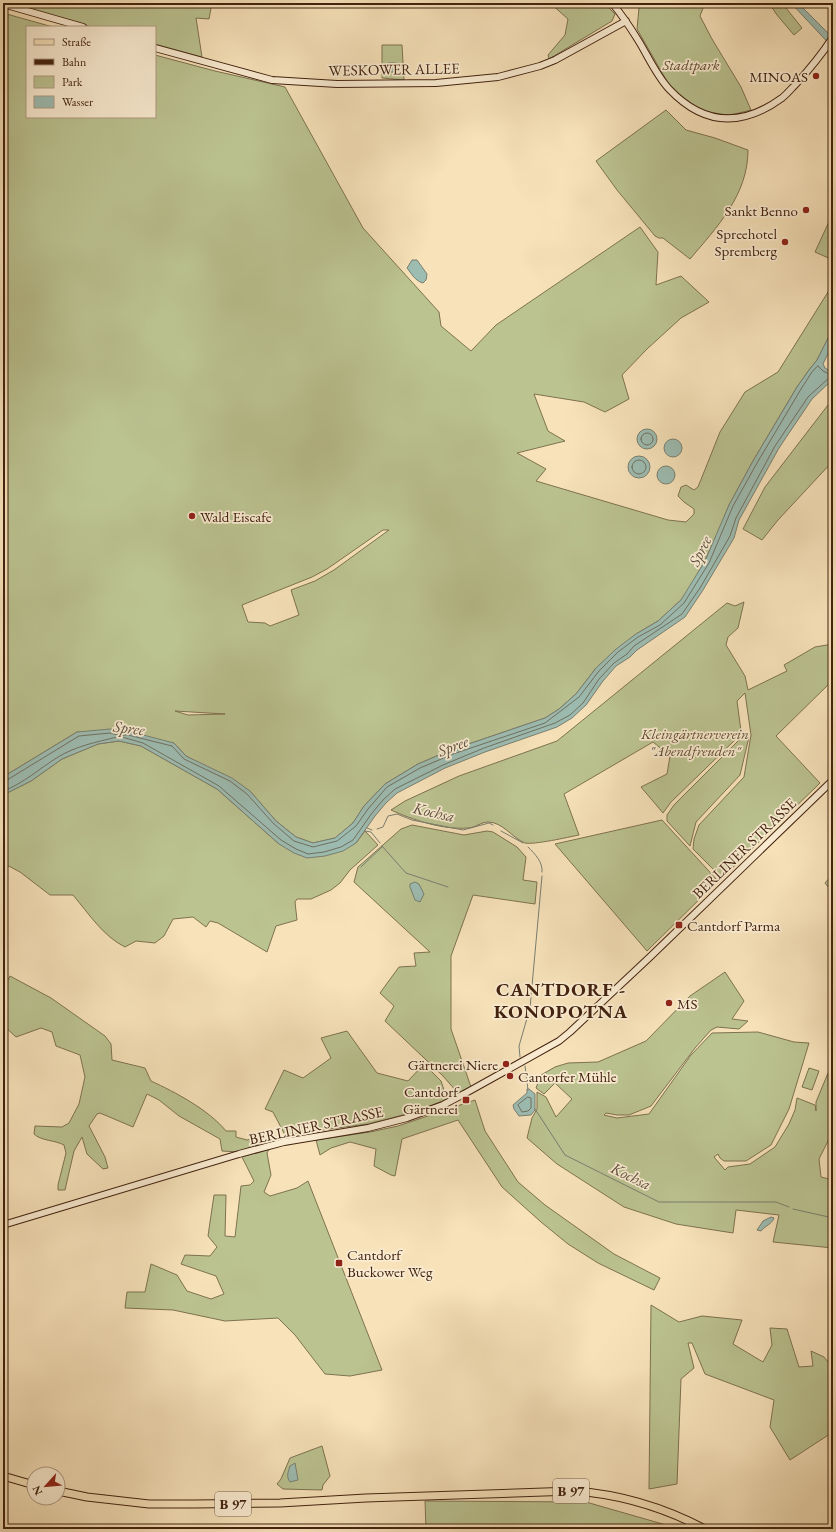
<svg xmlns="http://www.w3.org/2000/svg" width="836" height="1532" font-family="'EB Garamond',serif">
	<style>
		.green { fill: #bbc391; stroke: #7e7250; fill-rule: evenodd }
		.water { fill: #9dbdb3; stroke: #797f71 }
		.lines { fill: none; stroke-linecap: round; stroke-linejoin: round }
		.shore { stroke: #707061; stroke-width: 1 }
		.stream { stroke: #797f71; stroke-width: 1 }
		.secondary-casing { stroke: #42220f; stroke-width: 8 }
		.primary-casing { stroke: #42220f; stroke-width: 9 }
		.secondary { stroke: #faecd2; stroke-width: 6 }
		.primary { stroke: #f7e2ba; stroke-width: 7 }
		.rail-casing { stroke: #42220f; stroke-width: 2.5 }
		.rail { stroke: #faecd2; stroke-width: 1; stroke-dasharray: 3; stroke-linecap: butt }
		.poi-dot { fill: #8f2418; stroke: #faecd2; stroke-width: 1.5 }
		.labels { text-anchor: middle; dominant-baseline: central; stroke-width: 3.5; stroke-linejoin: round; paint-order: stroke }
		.shield { fill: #faecd2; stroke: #795f4a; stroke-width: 1 }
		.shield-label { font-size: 14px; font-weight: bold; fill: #42220f }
		.park-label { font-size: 15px; font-style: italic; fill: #604a30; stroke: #faecd2 }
		.street-label { font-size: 15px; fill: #42220f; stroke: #faecd2 }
		.poi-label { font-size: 15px; fill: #42220f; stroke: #faecd2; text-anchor: end }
		.water-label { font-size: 16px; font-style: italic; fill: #5d5040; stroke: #faecd2 }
		.district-label { font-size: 19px; font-weight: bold; letter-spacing: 1px; fill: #42220f; stroke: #faecd2 }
	</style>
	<rect width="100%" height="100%" fill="#f7e2ba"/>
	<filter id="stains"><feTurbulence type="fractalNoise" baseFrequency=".005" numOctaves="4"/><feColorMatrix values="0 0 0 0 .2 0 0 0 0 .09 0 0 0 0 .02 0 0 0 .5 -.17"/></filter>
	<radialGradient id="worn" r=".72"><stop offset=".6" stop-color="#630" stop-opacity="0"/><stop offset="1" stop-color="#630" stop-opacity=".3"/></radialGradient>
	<path class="green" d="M3 3H212L209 19 196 18 202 57 155 44V27H92Z
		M550 3H604L615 14 612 21 549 59 548 55 565 35 568 19Z
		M637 3H705L700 16 712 39 741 87 751 110 731 115 712 114 701 111 676 92 668 83 637 29 639 8Z
		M769 3H782L802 28 794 35 777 15Z
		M3 13 53 27H27V117H155V55L215 71 285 87 363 228 439 312 441 326 471 351 496 325 640 227 658 252 656 285 681 276 709 302 681 318 647 349 622 375 629 399 605 412 584 402 534 394 548 431 565 441 517 453 546 469 536 481 668 520 686 522 694 514V509L684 502 678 496 681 487 686 485 694 490 698 487 720 432 745 392 778 372 833 284V328L830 335 817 360 809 370 797 387 753 461 729 505 716 538 693 583 681 600 658 621 636 634 596 668 576 694 559 709 545 718 451 750 418 764 385 784 364 806 353 823 335 838 313 843 296 837 276 821 250 791 186 756 174 743 77 732 3 777ZM383 530H389L334 570 315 581 291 590 299 615 270 626 265 623 248 622 242 605 312 577 327 569ZM175 711 225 714 188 715Z
		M382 45H402L404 80 382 78Z
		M666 110 686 130 715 138 748 150C748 195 717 227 690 259L663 238H659L655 236 617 190 596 161Z
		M833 213V260L815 252Z
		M828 405 833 409V461L778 520 762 540 743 529 765 487Z
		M744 602 738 628 728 637 726 645 745 676 748 690 787 671 784 665 815 647 833 644V680L776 736 820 783 722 878 693 849 694 839 699 825 744 777 751 735 745 693 737 701 741 731 736 739 671 802 663 813 641 787 667 774 670 756 653 742 564 794 579 835C569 837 534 845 525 843 512 838 503 822 488 822 481 822 475 828 468 828 443 830 413 820 391 810L405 801 459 776 557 741 727 603 735 606Z
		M749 737 740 775 696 822 690 846 667 821V815L674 805 739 740Z
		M119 741 141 746 217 789 279 844 356 843 365 831 378 845 350 870 340 883 331 890 311 899H297L295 902 297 920 276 926 267 952 218 923 210 921 206 927 193 917 173 919 164 936 155 943 136 941 125 947C103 936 89 914 73 895H50L20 872 3 863V795L31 781 62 759 98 744Z
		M662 820 718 881 647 951 555 844Z
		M412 825 464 835 487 831 493 832 517 847 526 857 523 880 537 882 535 904 473 895 451 956V1029L471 1087 458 1093 442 1075 385 1021 394 1006 380 993 399 967 416 966 414 953 430 952 354 882 358 867 401 829Z
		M833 874V893L825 883Z
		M725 972 744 1001 732 1019 748 1021 739 1029 717 1027 711 1030 695 1048 651 1106 629 1115H617L606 1113 604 1115 617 1118 649 1114 691 1055 712 1033 758 1032 794 1042 809 1043 789 1109 771 1145 746 1161H724L720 1158 718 1154 714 1157 725 1170 728 1167 750 1164 775 1147 789 1124 795 1110 797 1098 815 1105 816 1111V1102L828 1073 830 1137 819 1159 821 1177 833 1180V1248L773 1242 779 1215 736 1210 733 1233 676 1224 624 1207 557 1164 527 1138 532 1118 537 1109V1092L546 1097 556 1117 572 1099 555 1083 544 1094 536 1088 541 1075 555 1067 568 1063 598 1062 646 1041 690 996Z
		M10 976 51 998 105 1036 111 1044 112 1060 145 1068 151 1081C175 1092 209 1110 226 1131H236V1137L247 1140 261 1137 267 1144 239 1152 222 1151 220 1139 179 1116 159 1100 147 1094 133 1127 100 1113 97 1114 89 1126 105 1157 108 1168 103 1169 87 1154 82 1137 74 1151 65 1190H58V1185L66 1153 64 1145C55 1140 41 1141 34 1134L35 1126 62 1127 69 1123 79 1104 85 1077 80 1055 56 1046 52 1032 41 1028 16 1037 3 1025V985L5 986Z
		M347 1031 377 1073 408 1081 424 1064 441 1081 447 1099 418 1111 368 1124 285 1135 273 1112 265 1109 284 1070 303 1078 331 1058 321 1038Z
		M809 1068 819 1071 812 1090 802 1087Z
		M475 1100 485 1131 518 1182 545 1205 614 1254 660 1278 654 1290 598 1263 568 1244 541 1222 502 1187 458 1120 402 1139 395 1176 391 1175 374 1166 376 1149 350 1142 331 1148 320 1155 316 1140 370 1132 398 1126Z
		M269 1149 267 1153 271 1175 264 1192 270 1196 297 1188 308 1181 382 1370 350 1376 325 1374 295 1335 278 1318 225 1321 173 1310 125 1308 127 1292H145L151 1264 177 1275 187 1291 211 1299 224 1294 216 1276 181 1264 185 1255 210 1256 217 1247 208 1236 214 1195H226L225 1236 235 1237 241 1186 250 1185 254 1181 242 1157Z
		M651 1305 679 1322 702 1316 742 1320 733 1344 763 1362 772 1345 770 1328 787 1329 799 1367 813 1366 811 1351 824 1357 833 1368V1432L790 1460 770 1427 774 1400 705 1374 692 1343H688L694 1368 681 1379 677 1484 649 1489Z
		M322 1446 330 1476 323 1485 322 1490 283 1489 277 1484 281 1479 290 1458Z
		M425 1501 586 1502 680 1529H426Z"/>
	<path class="water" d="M791 3H798L830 35 833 39V48Z
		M388 63H396L398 66V70L393 72 386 71 384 67Z
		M412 260H417L427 274 426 280 423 283C415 281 411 273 407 268Z
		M833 328V343L823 364 825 368 828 370 833 365V379L812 399 779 448 739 520 734 538 703 590 685 617 637 650 630 657 616 666 603 681 586 705 572 718 557 727 485 752 445 768 397 793 386 803 375 816 356 843 343 851 325 856 307 858 294 853 279 844 217 789 141 746 119 741 98 744 62 759 31 781 3 795V777L77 732 110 729 128 731 174 743 186 756 232 778 250 791 276 821 296 837 313 843 335 838 353 823 364 806 385 784 418 764 451 750 545 718 559 709 576 694 596 668 616 649 636 634 658 621 681 600 705 561 729 505 753 461 797 387 809 370 817 360Z
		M637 439a10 10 0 1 1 20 0a10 10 0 1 1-20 0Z
		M664 448a9 9 0 1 1 18 0a9 9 0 1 1-18 0Z
		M628 467a11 11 0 1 1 22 0a11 11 0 1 1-22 0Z
		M657 475a9 9 0 1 1 18 0a9 9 0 1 1-18 0Z
		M415 882 419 884 424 894 420 902 415 900 410 887V884Z
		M527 1089H529L535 1094V1110L531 1115 519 1116 514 1109 513 1105 527 1093Z
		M771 1217 774 1218C772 1224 765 1226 761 1231L757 1230 763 1221Z
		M295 1463 298 1480 290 1482C286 1477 288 1472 290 1466Z"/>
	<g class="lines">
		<path class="shore" d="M818 366 823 371 829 374 830 377 808 397 775 446 736 518 730 536 700 588 682 614 634 646 627 654 614 663 599 679 583 703 570 715 555 723 484 748 443 765 395 789 383 800 372 813 353 840 341 847 324 852 308 854 296 849 281 840 219 786 143 743 122 737 123 735H128L172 746 184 759 230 781 247 794 273 823 294 841 313 847 337 841 356 826 368 809 387 787 420 768 453 754 545 723 579 697 599 671 618 652 638 637 660 625 684 603 709 563 733 506 757 463 801 389 812 372Z
			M641 439a6 6 0 1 1 12 0a6 6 0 1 1-12 0Z
			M632 467a7 7 0 1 1 14 0a7 7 0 1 1-14 0Z
			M3 781 7 780 79 736 110 733 118 735 117 737C97 742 76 746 58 757 40 768 23 784 3 791
			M528 1097 531 1098V1108L528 1111 522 1112 518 1105Z"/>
		<path class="stream" d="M367 828 372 830
			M377 829 383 827 388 816 397 814 412 820 463 830 489 823 493 825
			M365 831 371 832 380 843
			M501 831 523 843
			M382 846 406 873 448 887
			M528 847C535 854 543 862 542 872
			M361 867 382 847
			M520 1057 519 1046 530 1008 542 876
			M525 1066 528 1090
			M535 1109 565 1155 659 1202H776L789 1207
			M793 1209 833 1218"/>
		<g class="secondary-casing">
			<path id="secondary" d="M612 3C622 15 630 27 638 40 648 56 656 75 669 89 704 126 742 127 782 98 787 94 791 89 795 85 809 70 822 54 833 37
				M3 4 83 27
				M155 48 272 80 337 84 436 83 498 77 540 66 555 60 626 21
				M3 1225 239 1154 284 1142 368 1128 407 1118 443 1105 464 1094 559 1041 570 1032 651 956 833 780"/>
		</g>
		<g class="primary-casing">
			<path id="primary" d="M3 1476 34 1485
				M58 1491 87 1497 149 1504H195L280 1503 366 1498 573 1491C620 1494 663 1507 705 1529"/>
		</g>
		<use href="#secondary" class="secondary"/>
		<use href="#primary" class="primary"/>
		<g class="rail-casing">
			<path id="rail" d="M186 1529C233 1524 279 1524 326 1529"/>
		</g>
		<use href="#rail" class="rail"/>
	</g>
	<g class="poi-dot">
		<circle cx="816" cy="76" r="4"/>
		<circle cx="806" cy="210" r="4"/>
		<circle cx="785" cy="242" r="4"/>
		<circle cx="192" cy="516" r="4"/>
		<rect x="675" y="921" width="8" height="8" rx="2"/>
		<circle cx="669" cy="1003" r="4"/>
		<circle cx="506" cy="1064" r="4"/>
		<circle cx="510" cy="1076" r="4"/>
		<rect x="462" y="1096" width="8" height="8" rx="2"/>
		<rect x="335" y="1259" width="8" height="8" rx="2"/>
	</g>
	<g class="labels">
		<g class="shield">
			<rect x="553" y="1479" width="36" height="24" rx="3"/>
			<rect x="215" y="1492" width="36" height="24" rx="3"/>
		</g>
		<g class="shield-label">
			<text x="571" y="1491">B 97</text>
			<text x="233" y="1504">B 97</text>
		</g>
		<g class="park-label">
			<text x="691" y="64">Stadtpark</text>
			<text x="695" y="733">Kleingärtnerverein<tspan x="695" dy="17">"Abendfreuden"</tspan></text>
		</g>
		<g class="street-label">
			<text transform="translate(394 69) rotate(-1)">WESKOWER ALLEE</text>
			<text transform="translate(744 848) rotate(-44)">BERLINER STRASSE</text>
			<text transform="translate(316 1125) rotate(-12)">BERLINER STRASSE</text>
		</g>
		<g class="poi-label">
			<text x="808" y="76">MINOAS</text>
			<text x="798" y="210">Sankt Benno</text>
			<text x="777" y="233">Spreehotel<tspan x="777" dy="17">Spremberg</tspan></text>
			<text x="200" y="516" text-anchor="start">Wald Eiscafe</text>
			<text x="687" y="925" text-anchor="start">Cantdorf Parma</text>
			<text x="677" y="1003" text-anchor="start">MS</text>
			<text x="498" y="1064">Gärtnerei Niere</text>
			<text x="518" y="1076" text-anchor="start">Cantorfer Mühle</text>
			<text x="458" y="1091">Cantdorf<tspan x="458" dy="17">Gärtnerei</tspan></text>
			<text x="347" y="1254" text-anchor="start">Cantdorf<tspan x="347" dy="17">Buckower Weg</tspan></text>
		</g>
		<g class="water-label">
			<text transform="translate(700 551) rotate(-64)">Spree</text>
			<text transform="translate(129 728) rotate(7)">Spree</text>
			<text transform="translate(453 746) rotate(-21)">Spree</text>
			<text transform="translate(434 812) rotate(13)">Kochsa</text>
			<text transform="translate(631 1176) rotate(26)">Kochsa</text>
		</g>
		<g class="district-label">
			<text x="561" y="989">CANTDORF -<tspan x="561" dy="22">KONOPOTNA</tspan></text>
		</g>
	</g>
	<rect width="836" height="1532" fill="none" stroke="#f7e2ba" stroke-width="16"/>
	<rect x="4" y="4" width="828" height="1524" fill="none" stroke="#42220f" stroke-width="2"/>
	<rect x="8" y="8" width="820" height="1516" fill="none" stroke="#42220f"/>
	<rect x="26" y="26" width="130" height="92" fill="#faecd2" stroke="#b09b84"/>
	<rect x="34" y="39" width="20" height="6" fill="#f7e2ba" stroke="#b09b84"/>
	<text x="62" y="46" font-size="12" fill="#42220f">Straße</text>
	<rect x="34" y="59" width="20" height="6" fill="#42220f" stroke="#b09b84"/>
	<text x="62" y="66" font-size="12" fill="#42220f">Bahn</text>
	<rect x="34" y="76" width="20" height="12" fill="#bbc391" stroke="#b09b84"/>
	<text x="62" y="86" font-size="12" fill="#42220f">Park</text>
	<rect x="34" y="96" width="20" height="12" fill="#9dbdb3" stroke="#b09b84"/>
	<text x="62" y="106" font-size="12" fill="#42220f">Wasser</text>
	<g transform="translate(46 1486) rotate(243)"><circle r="19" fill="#faecd2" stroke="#b09b84"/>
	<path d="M0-3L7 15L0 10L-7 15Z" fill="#8f2418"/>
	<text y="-6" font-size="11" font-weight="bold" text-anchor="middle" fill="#42220f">N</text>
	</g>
	<rect width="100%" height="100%" filter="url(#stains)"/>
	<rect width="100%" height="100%" fill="url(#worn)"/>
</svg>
